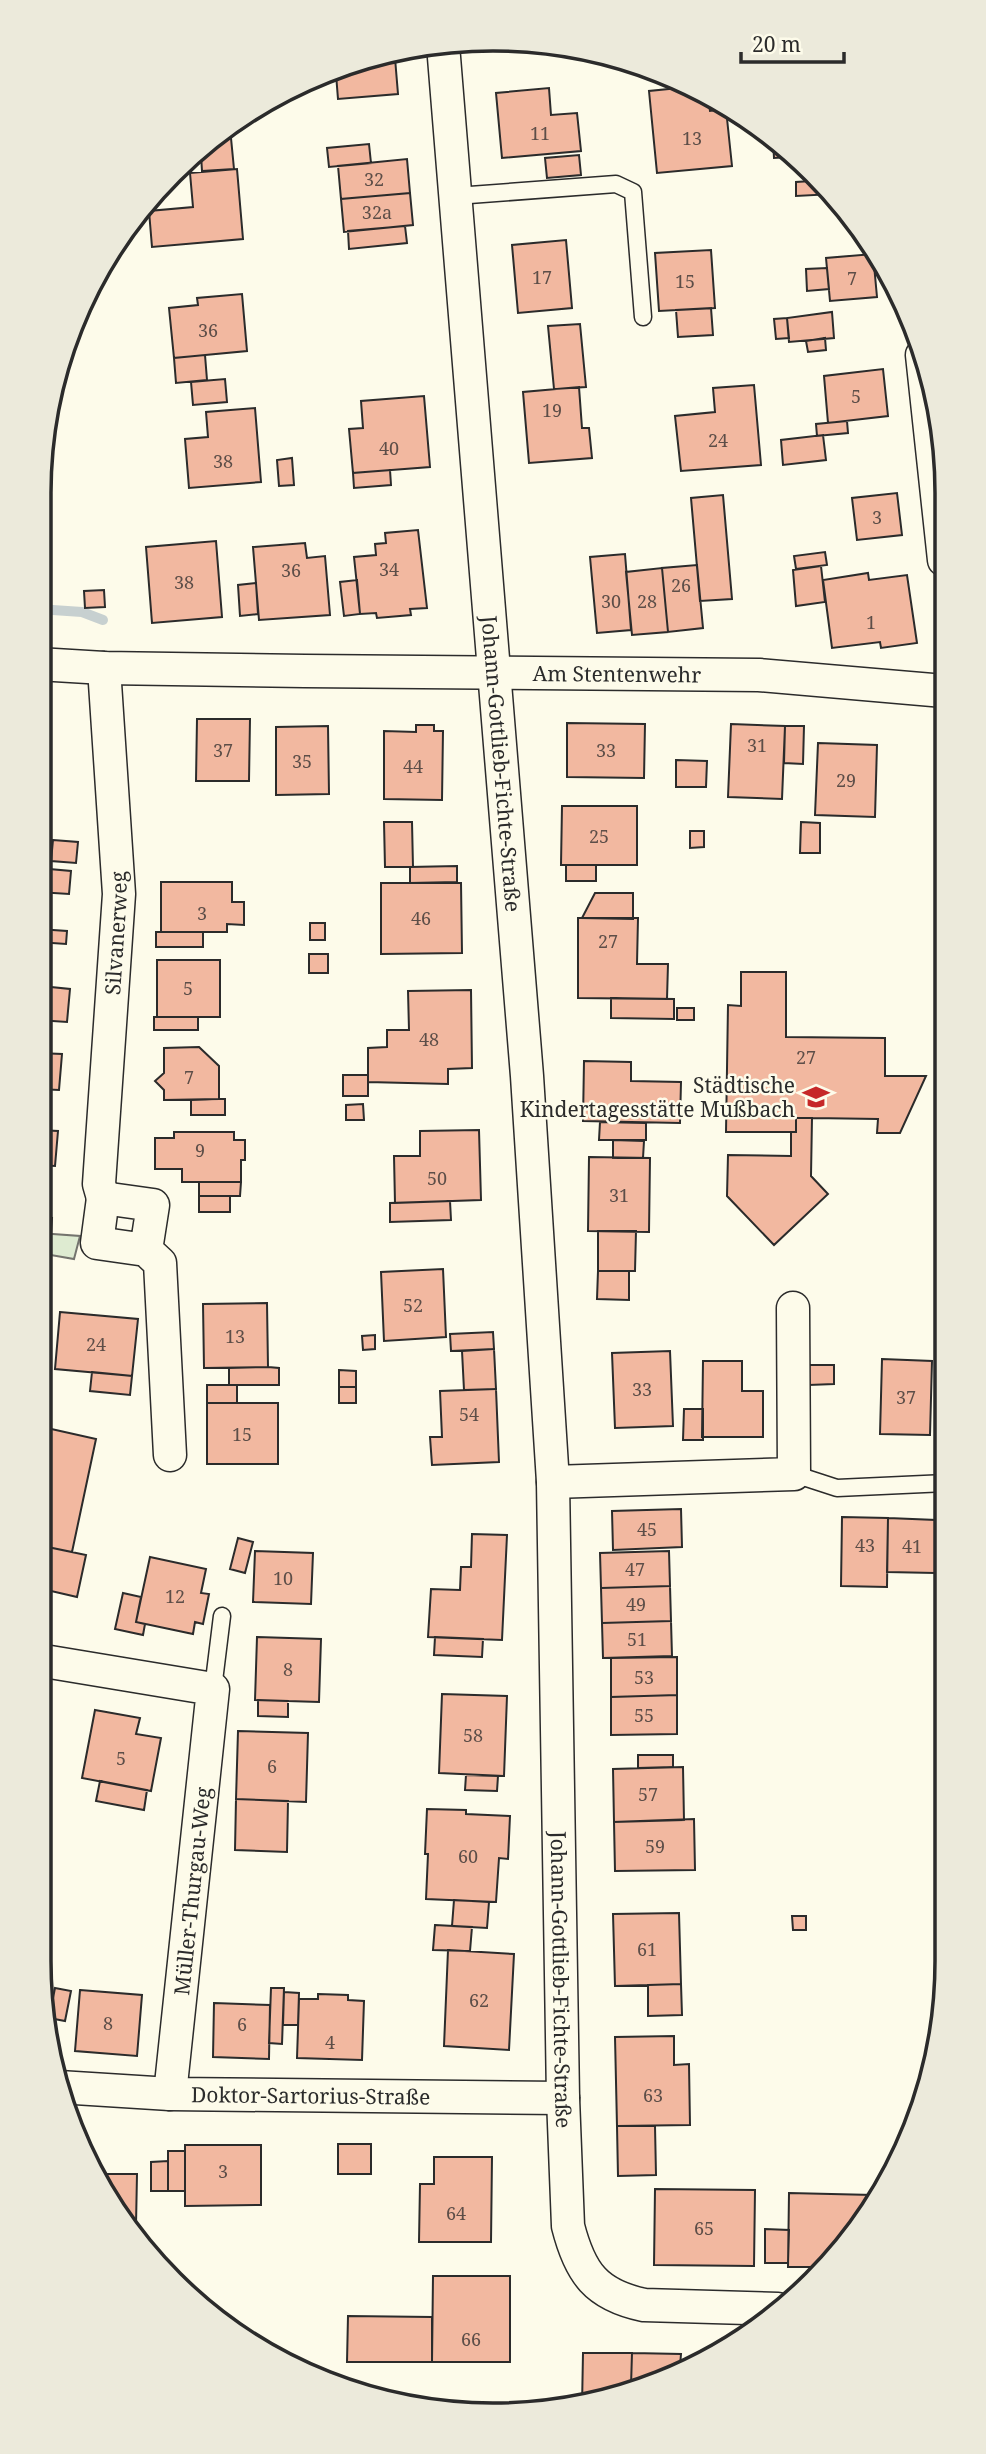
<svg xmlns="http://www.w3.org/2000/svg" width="986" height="2454" font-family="'Noto Serif',serif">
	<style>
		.green { fill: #deebd1; stroke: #74746e; stroke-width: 2 }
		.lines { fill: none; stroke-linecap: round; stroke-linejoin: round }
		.stream { stroke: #c7d0d0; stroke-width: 10 }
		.building { fill: #f2b8a0; stroke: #2b2b2b; stroke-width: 2 }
		.lane-casing { stroke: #2b2b2b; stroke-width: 19 }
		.street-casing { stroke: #2b2b2b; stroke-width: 35 }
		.lane { stroke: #fdfbea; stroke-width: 16 }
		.street { stroke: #fdfbea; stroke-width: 32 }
		.labels { text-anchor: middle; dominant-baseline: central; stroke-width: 5; stroke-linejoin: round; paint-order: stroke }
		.number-label { font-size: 18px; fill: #5d4e48 }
		.street-label { font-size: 21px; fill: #2b2b2b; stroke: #fdfbea }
		.poi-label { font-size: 21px; fill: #2b2b2b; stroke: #fdfbea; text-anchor: end }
		.rim { fill: none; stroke: #2b2b2b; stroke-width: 3.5 }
	</style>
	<rect width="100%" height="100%" fill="#fdfbea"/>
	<path class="green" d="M39 1233 80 1236 74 1259 39 1253Z"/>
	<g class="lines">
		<path class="stream" d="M38 609 82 612 103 620"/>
	</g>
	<path class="building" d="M395 58 398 94 338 99 336 74Z
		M689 87 708 97 710 111 726 109 732 166 657 173 649 91Z
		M549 88 551 115 577 113 581 151 502 158 496 93Z
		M231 138 234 169 202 171 201 155 222 139Z
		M773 139 793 157 774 158Z
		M369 144 371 163 329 167 327 148Z
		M579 155 581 175 547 178 545 158Z
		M407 159 410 193 341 199 338 166Z
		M237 169 243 239 152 247 149 211 193 207 190 173Z
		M812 181H820L835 194 796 196V182Z
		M410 193 413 225 344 232 341 199Z
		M405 226 407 243 349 249 348 231Z
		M566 240 572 308 518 313 512 245Z
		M711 250 715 308 659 311 655 253Z
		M873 254 877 297 830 301 826 258Z
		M827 268 829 289 807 291 806 269Z
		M242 294 247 351 174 358 169 308 198 305 197 298Z
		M711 308 713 335 678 337 676 310Z
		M832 312 834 338 789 342 787 318Z
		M787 318 789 338 776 339 774 319Z
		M580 324 586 387 554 389 548 326Z
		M825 338 826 350 808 352 806 341Z
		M205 355 207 380 176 383 174 358Z
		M883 369 888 416 828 423 824 376Z
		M225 379 227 402 193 405 191 382Z
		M754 385 761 465 681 471 675 416 715 412 713 388Z
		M579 387 582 428H589L592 458 529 463 523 392Z
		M424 396 430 467 353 473 349 429 363 428 361 401Z
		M255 408 261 482 189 488 185 439 208 437 206 412Z
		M847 421 848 433 817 436 816 424Z
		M823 435 826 460 783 465 781 440Z
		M292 458 294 485 279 486 277 460Z
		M390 470 391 485 354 488 353 473Z
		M897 493 902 535 857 540 852 498Z
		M723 495 732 599 700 601 691 498Z
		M418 530 427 608 410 609 411 615 377 618 376 613 360 614 354 557 376 555 375 544 386 543 385 533Z
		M216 541 222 617 152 623 146 547Z
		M305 543 307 558 325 556 330 615 259 620 253 547Z
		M825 552 827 565 796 569 794 556Z
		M625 554 631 630 597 633 590 557Z
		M697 565 703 628 668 632 662 568Z
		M821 566 825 602 796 606 793 570Z
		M662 568 668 632 632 635 626 572Z
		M868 573 869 580 907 575 917 643 881 648 880 642 832 648 823 580Z
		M357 580 360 614 344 616 340 582Z
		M256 583 258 614 240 616 238 585Z
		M104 590 105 607 85 608 84 591Z
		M197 719H250L249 781H196Z
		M567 723 645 724 644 778 567 777Z
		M731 724 785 726 782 799 728 797Z
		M416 725H434V731H443L442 800 384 799V731L416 732Z
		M328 726 329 794 276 795V727Z
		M785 726H804L803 764 784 763Z
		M818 743 877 745 875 817 815 815Z
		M676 760 707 761 706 787H676Z
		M562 806H637V865H561Z
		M384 822H412L413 867H385Z
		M801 822 820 823V853H800Z
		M690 831H704V847L690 848Z
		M53 840 78 842 76 863 51 861Z
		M566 865H596V881H566Z
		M457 866V882L410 883V867Z
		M38 868 71 871 69 894 38 892Z
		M161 882H232V902H244V925L227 924V932H161Z
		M381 883H461L462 953 381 954Z
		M595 893H633V919L582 918Z
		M578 918H638L637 964H668L667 999 578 998Z
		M310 923H325V940H310Z
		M38 929 67 931 66 944 38 942Z
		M156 932H203V947H156Z
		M309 954H328V973H309Z
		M157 960H220V1017H157Z
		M741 972H786V1037L885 1038V1076H926L900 1133H877L878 1119 812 1118H796V1132H726L728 1005 741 1006Z
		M41 986 70 989 67 1022 38 1020Z
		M471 990 472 1068 448 1069V1084L368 1082V1048L387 1047V1030H409L408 991Z
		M611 998 674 999V1019L611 1018Z
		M677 1008H694V1020H677Z
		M154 1017H198V1030H154Z
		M199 1047 219 1066V1099L164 1100V1090L155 1081 164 1073V1048Z
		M38 1053 62 1054 59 1090 38 1089Z
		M584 1061 631 1062V1081L681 1082 680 1123 583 1121Z
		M343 1075H368V1096H343Z
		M219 1099H225V1115H191V1100Z
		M363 1104 364 1120H346V1105Z
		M796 1118H812L811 1176 828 1194 774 1245 727 1196 728 1155 791 1156V1132H796Z
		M600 1122 646 1123V1140H599Z
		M38 1130 58 1131 55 1166 38 1165Z
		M479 1130 481 1200 395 1203 394 1156H420V1131Z
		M174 1132H234V1140H245V1160H241V1182H182V1169H155V1138H174Z
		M613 1140 644 1141 643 1158H613Z
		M589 1157 650 1158 649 1232 588 1231Z
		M199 1182H241L240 1196H199Z
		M199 1196H230V1212H199Z
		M450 1201 451 1220 390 1222V1203Z
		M38 1217 52 1218 51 1233 38 1232Z
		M598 1231H636L635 1271H598Z
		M443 1269 446 1337 384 1341 381 1272Z
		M598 1271H629V1300L597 1299Z
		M267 1303 268 1367 204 1368 203 1304Z
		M60 1312 138 1319 132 1376 55 1369Z
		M493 1332 494 1349 451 1351 450 1334Z
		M375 1335V1349L363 1350 362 1336Z
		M494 1349 496 1389 464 1390 462 1351Z
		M670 1351 673 1426 615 1428 612 1353Z
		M882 1359 932 1361 930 1435 880 1434Z
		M38 1360 50 1362 48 1376 38 1375Z
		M703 1361H742V1391H763V1437H702Z
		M809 1365H834V1384L809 1385Z
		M268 1367 279 1368V1385H229V1368Z
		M339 1370 356 1371V1387H339Z
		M92 1372 132 1376 130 1395 90 1391Z
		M207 1385H237V1403H207Z
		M339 1387H356V1403H339Z
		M496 1389 499 1462 432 1465 430 1437H442L440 1391Z
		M207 1403H278V1464H207Z
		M684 1409H703V1440H683Z
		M38 1426 96 1439 72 1552 38 1545Z
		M681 1509 682 1547 613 1550 612 1511Z
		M842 1517 888 1518 887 1587 841 1586Z
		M888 1518 936 1520 935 1573 887 1572Z
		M472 1534 507 1535 502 1640 428 1637 431 1589 460 1590 461 1567H471Z
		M238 1538 253 1542 245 1573 230 1569Z
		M38 1545 86 1555 77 1597 38 1588Z
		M255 1551 313 1553 311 1604 253 1602Z
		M669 1551 670 1586 601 1588 600 1553Z
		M150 1557 206 1569 201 1593 209 1594 203 1624 195 1622 193 1634 136 1622Z
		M670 1586 671 1621 602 1623 601 1588Z
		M123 1593 141 1597 136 1622 145 1624 143 1635 115 1629Z
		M671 1621 672 1656 603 1658 602 1623Z
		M257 1637 321 1639 319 1702 255 1700Z
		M435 1637 483 1639 482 1657 434 1655Z
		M677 1657V1695L611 1697V1658Z
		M442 1694 507 1696 504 1776 439 1773Z
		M677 1695V1734L611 1735V1697Z
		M258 1700 288 1701V1717L258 1716Z
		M95 1710 140 1718 136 1734 161 1738 151 1791 82 1778Z
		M238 1731 308 1733 306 1802 236 1799Z
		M638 1755H673V1767L638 1768Z
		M683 1767 684 1820 614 1822 613 1769Z
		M466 1775 498 1776 497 1791 465 1790Z
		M100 1781 147 1790 144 1810 96 1801Z
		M236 1799 288 1801 287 1852 235 1850Z
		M427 1809 466 1810V1814L510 1816 508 1859 499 1858 496 1902 426 1899 428 1854H425Z
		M694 1819 695 1870 615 1871 614 1822Z
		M454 1900 489 1902 487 1928 452 1926Z
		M679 1913 681 1984 615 1986 613 1914Z
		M792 1916H806V1930H793Z
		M435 1925 472 1927 470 1951 433 1950Z
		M448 1950 514 1954 509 2050 444 2046Z
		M681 1984 682 2015 648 2016V1985Z
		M55 1988 71 1991 65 2021 49 2018Z
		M271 1988H284L282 2044 269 2043Z
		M80 1990 142 1995 137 2056 75 2051Z
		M284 1992 299 1993 298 2025H283Z
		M318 1994 348 1995V2000L364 2001 362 2060 297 2058 299 1999H318Z
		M214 2003 270 2005 269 2059 213 2057Z
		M674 2036V2065L689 2064 690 2125 617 2126 615 2037Z
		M617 2126H655L656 2175 618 2176Z
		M338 2144H371V2174H338Z
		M185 2145H261V2205L185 2206Z
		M168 2151H185V2191H168Z
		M434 2157H492L491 2242H419L420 2184H434Z
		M168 2161V2191H151V2162Z
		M101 2174H137L136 2225H131Z
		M655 2189 755 2190 754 2266 654 2265Z
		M789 2193 873 2195V2201L853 2238 822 2267H788Z
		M765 2229 789 2230 788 2263H765Z
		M433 2276H510V2362H432Z
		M348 2316 432 2317V2362H347Z
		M583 2353H632L631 2386 582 2407Z
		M632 2353 681 2354 680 2366 631 2386Z"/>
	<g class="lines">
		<g class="lane-casing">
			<path id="lane" d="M456 196 616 184 633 192 643 317
				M794 1474 837 1488 946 1483
				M213 1689 222 1616"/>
		</g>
		<g class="street-casing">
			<g id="street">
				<path id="s1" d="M443 45 527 1076 553 1482 563 2098 568 2226C580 2273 596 2295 644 2305L778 2309"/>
				<path d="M922 355 944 560"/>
				<path id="s2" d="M38 664 104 668 305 671 759 675 944 691"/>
				<path id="s3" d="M103 1198 99 1184 119 894 104 668"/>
				<path d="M146 1250 153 1205 103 1198 97 1243 146 1250 160 1263 170 1455"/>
				<path d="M553 1482 794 1474 793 1308"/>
				<path d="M38 1660 213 1689 170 2094"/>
				<path id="s4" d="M59 2087 170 2094 563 2098"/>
			</g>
		</g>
		<use href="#lane" class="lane"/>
		<use href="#street" class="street"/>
	</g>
	<defs>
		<g id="school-bare" transform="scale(2.1)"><path d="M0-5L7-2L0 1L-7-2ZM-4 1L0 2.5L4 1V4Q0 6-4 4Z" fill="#c62828" stroke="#fdfbea" stroke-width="2.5" paint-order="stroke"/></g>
	</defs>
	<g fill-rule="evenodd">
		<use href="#school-bare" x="816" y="1097"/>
	</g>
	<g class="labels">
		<g class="number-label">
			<text x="540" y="133">11</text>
			<text x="692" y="138">13</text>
			<text x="374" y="179">32</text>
			<text x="377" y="212">32a</text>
			<text x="542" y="277">17</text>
			<text x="852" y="278">7</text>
			<text x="685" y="281">15</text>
			<text x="208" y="330">36</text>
			<text x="856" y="396">5</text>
			<text x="552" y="410">19</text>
			<text x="718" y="440">24</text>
			<text x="389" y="448">40</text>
			<text x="223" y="461">38</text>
			<text x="877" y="517">3</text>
			<text x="389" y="569">34</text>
			<text x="291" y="570">36</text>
			<text x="184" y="582">38</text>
			<text x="681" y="585">26</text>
			<text x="611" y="601">30</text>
			<text x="647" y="601">28</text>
			<text x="871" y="622">1</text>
			<text x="757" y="745">31</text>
			<text x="223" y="750">37</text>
			<text x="606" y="750">33</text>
			<text x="302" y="761">35</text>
			<text x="413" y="766">44</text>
			<text x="846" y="780">29</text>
			<text x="599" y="836">25</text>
			<text x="202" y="913">3</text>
			<text x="421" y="918">46</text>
			<text x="608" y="941">27</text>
			<text x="188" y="988">5</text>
			<text x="429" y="1039">48</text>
			<text x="806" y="1057">27</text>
			<text x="189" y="1077">7</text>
			<text x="200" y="1150">9</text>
			<text x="437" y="1178">50</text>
			<text x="619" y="1195">31</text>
			<text x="413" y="1305">52</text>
			<text x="235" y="1336">13</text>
			<text x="96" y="1344">24</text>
			<text x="642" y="1389">33</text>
			<text x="906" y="1397">37</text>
			<text x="469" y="1414">54</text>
			<text x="242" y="1434">15</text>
			<text x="647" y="1529">45</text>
			<text x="865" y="1545">43</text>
			<text x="912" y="1546">41</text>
			<text x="635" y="1569">47</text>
			<text x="283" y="1578">10</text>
			<text x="175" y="1596">12</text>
			<text x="636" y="1604">49</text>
			<text x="637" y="1639">51</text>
			<text x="288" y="1669">8</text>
			<text x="644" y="1677">53</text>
			<text x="644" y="1715">55</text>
			<text x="473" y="1735">58</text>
			<text x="121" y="1758">5</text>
			<text x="272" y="1766">6</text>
			<text x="648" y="1794">57</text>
			<text x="655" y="1846">59</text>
			<text x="468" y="1856">60</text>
			<text x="647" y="1949">61</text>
			<text x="479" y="2000">62</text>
			<text x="108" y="2023">8</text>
			<text x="242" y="2024">6</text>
			<text x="330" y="2042">4</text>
			<text x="653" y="2095">63</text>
			<text x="223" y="2171">3</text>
			<text x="456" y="2213">64</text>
			<text x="704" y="2228">65</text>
			<text x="471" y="2339">66</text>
		</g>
		<g class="street-label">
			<text stroke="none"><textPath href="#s2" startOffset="579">Am Stentenwehr</textPath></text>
			<text stroke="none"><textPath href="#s1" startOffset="721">Johann-Gottlieb-Fichte-Straße</textPath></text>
			<text stroke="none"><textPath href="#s3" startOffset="266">Silvanerweg</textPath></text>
			<text transform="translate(192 1891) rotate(-84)">Müller-Thurgau-Weg</text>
			<text stroke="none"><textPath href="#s1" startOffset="1939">Johann-Gottlieb-Fichte-Straße</textPath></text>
			<text stroke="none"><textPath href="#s4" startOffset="252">Doktor-Sartorius-Straße</textPath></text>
		</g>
		<g class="poi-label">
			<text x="795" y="1085">Städtische<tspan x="795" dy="24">Kindertagesstätte Mußbach</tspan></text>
		</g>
	</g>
	<path d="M0 0H986V2454H0ZM493 51H493A442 442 0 0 1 935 493V1961A442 442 0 0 1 493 2403H493A442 442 0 0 1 51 1961V493A442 442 0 0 1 493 51Z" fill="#eceadb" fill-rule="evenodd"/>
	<path class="rim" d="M493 51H493A442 442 0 0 1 935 493V1961A442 442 0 0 1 493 2403H493A442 442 0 0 1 51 1961V493A442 442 0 0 1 493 51Z"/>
	<path d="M741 52v10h103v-10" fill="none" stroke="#2b2b2b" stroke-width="3.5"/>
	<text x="752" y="52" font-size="21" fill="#2b2b2b" stroke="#fdfbea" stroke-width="5" paint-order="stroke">20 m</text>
</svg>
